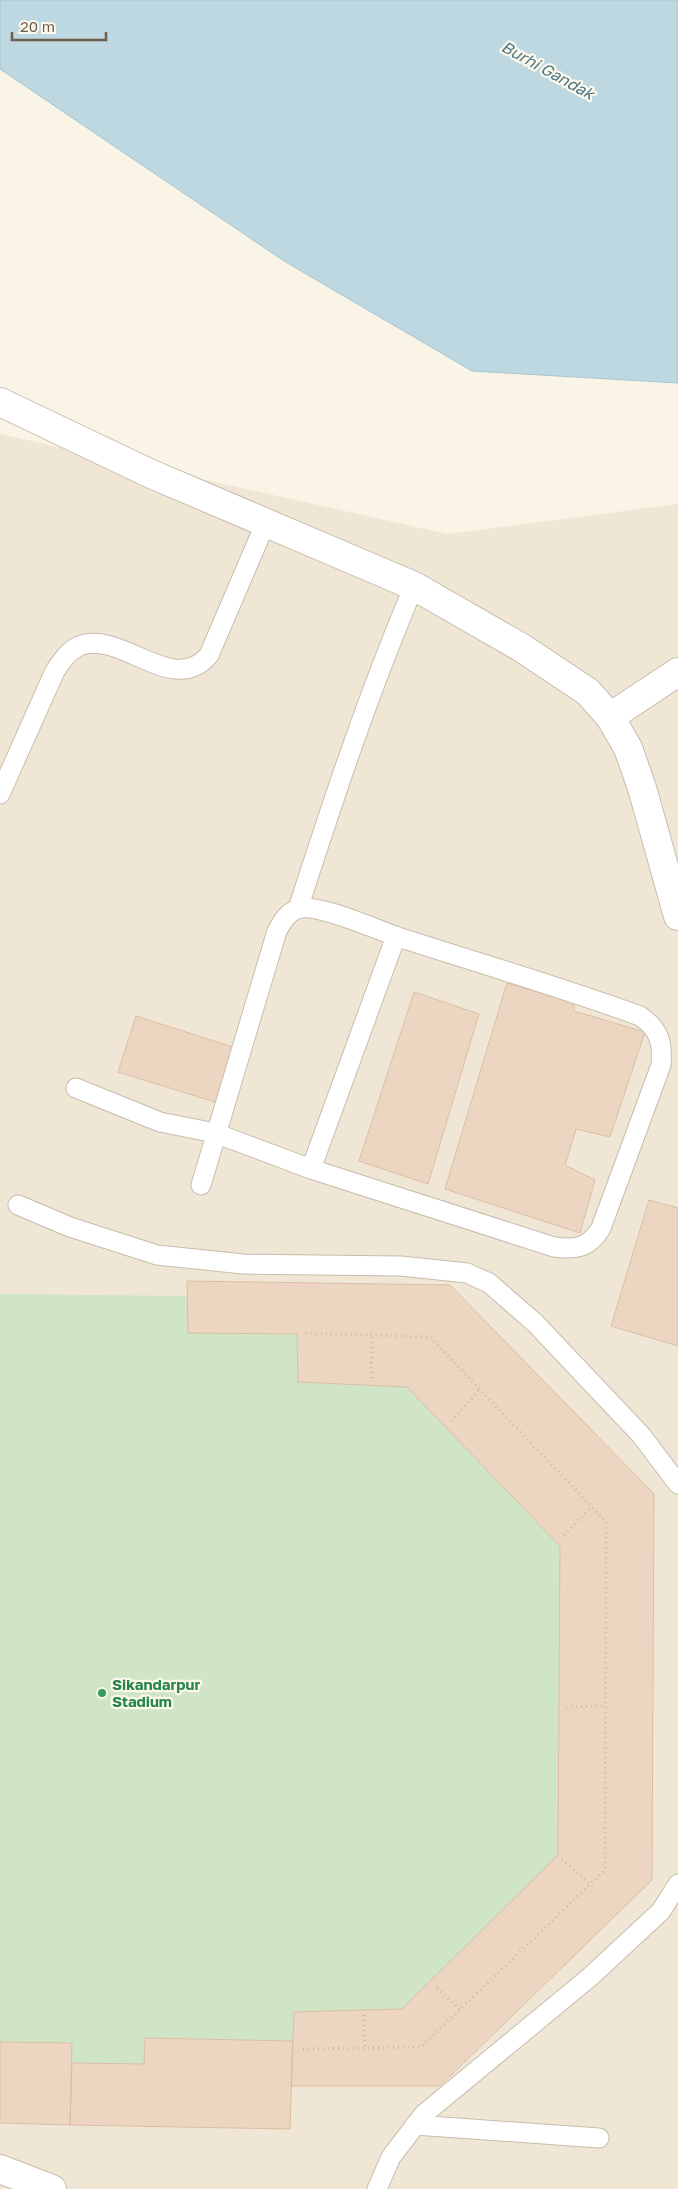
<svg xmlns="http://www.w3.org/2000/svg" width="678" height="2189" font-family="'Golos Text',sans-serif">
	<style>
		.residential { fill: #f0e6d5 }
		.green { fill: #d0e5c6 }
		.water { fill: #bdd8e1; stroke: #a4c6d1 }
		.building { fill: #ecd6c1; stroke: #dcbea3 }
		.lines { fill: none; stroke-linecap: round; stroke-linejoin: round }
		.lane-casing { stroke: #c9bcad; stroke-width: 21 }
		.street-casing { stroke: #c9bcad; stroke-width: 30 }
		.secondary-casing { stroke: #ccbdac; stroke-width: 30 }
		.path { stroke: #d0b9a4; stroke-width: 3; stroke-dasharray: 1 4; stroke-linecap: butt }
		.lane { stroke: #fff; stroke-width: 19 }
		.street { stroke: #fff; stroke-width: 28 }
		.secondary { stroke: #fff; stroke-width: 28 }
		.leisure-dot { fill: #2e9e5b; stroke: #fdf8ec; stroke-width: 2 }
		.labels { text-anchor: middle; dominant-baseline: central; stroke-width: 4.5; stroke-linejoin: round; paint-order: stroke }
		.leisure-label { font-size: 15px; font-weight: bold; fill: #27864d; stroke: #fdf8ec; text-anchor: start }
		.water-label { font-size: 16px; font-style: italic; fill: #4d7887; stroke: #fdf8ec }
	</style>
	<rect width="100%" height="100%" fill="#f9f4e6"/>
	<path class="residential" d="M0 434 448 534 678 504V2189H0Z"/>
	<path class="green" d="M187 1281 450 1285 654 1494 652 1880 440 2086H291L290 2129 0 2123V1294L187 1296Z"/>
	<path class="water" d="M0 0H678V383L472 371 284 261 0 69Z"/>
	<path class="building" d="M507 983 574 1003V1011L645 1032 610 1137 576 1129 565 1165 595 1180 580 1233 445 1189Z
		M414 992 479 1014 428 1184 359 1161Z
		M136 1016 236 1048 218 1103 118 1072Z
		M649 1200 678 1208V1346L611 1326Z
		M187 1281 450 1285 654 1494 652 1880 440 2086H291L294 2012 402 2009 558 1855 560 1546 407 1387 298 1382 297 1334 188 1333Z
		M145 2038 293 2041 290 2129 70 2125 72 2063 144 2064Z
		M0 2042 72 2043 70 2125 0 2123Z"/>
	<g class="lines">
		<g class="lane-casing">
			<path id="lane" d="M0 794 55 671C61 662 68 651 79 646 121 629 173 698 209 655L266 522
				M298 909C333 800 369 692 414 586
				M76 1088 160 1122 215 1133 311 1169 554 1247C576 1250 589 1248 601 1228L661 1065C663 1042 659 1029 640 1016 560 987 479 963 398 937 377 930 316 902 297 909 287 913 282 922 277 931L201 1185
				M311 1169 396 936
				M18 1205 70 1227 157 1255 243 1264 401 1266 467 1273 489 1283 535 1323 641 1435 678 1484
				M415 2125 599 2138
				M377 2189 391 2157 424 2114 590 1977 661 1911 678 1884"/>
		</g>
		<g class="street-casing">
			<path id="street" d="M0 402 149 473 414 586 522 648 588 692 610 717 628 748 642 788 678 916
				M610 717 678 672"/>
		</g>
		<g class="secondary-casing">
			<path id="secondary" d="M0 2169 52 2189"/>
		</g>
		<path class="path" d="M371 1378 372 1335
			M451 1421 480 1389
			M564 1535 591 1507
			M566 1707 605 1706
			M562 1859 590 1884
			M437 1988 460 2009
			M364 2015 365 2048
			M303 2049 421 2047 605 1870 606 1522 430 1337 305 1333"/>
		<use href="#lane" class="lane"/>
		<use href="#street" class="street"/>
		<use href="#secondary" class="secondary"/>
	</g>
	<circle class="leisure-dot" cx="102" cy="1693" r="5"/>
	<g class="labels">
		<g class="leisure-label">
			<text x="112" y="1684">Sikandarpur<tspan x="112" dy="17">Stadium</tspan></text>
		</g>
		<g class="water-label">
			<text transform="translate(548 70) rotate(29)">Burhi Gandak</text>
		</g>
	</g>
	<path d="M12 32v8h94v-8" fill="none" stroke="#6f5d4e" stroke-width="2.5"/>
	<text x="20" y="32" font-size="15" fill="#6f5d4e" stroke="#fdf8ec" stroke-width="4" paint-order="stroke">20 m</text>
</svg>
